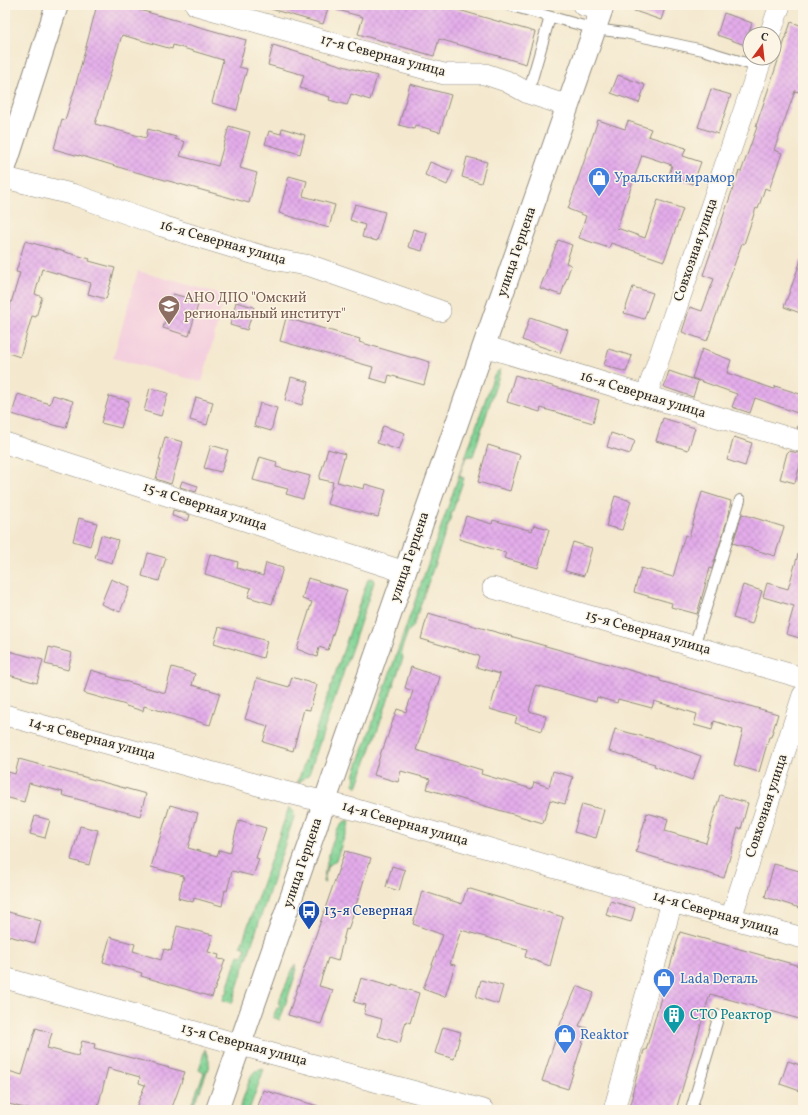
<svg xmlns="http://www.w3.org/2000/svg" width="808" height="1115" font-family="Vollkorn,serif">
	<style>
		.built { fill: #f4cfde }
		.green { fill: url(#green-dots); stroke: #568060 }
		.building { fill: url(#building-cross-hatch) }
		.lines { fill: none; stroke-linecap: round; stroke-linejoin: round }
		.lane-casing { stroke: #908a7d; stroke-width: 12 }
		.street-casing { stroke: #908a7d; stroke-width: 22 }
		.secondary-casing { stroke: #908a7d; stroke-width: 24 }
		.primary-casing { stroke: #908a7d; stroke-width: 24 }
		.lane { stroke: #fff; stroke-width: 10 }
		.street { stroke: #fff; stroke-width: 21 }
		.secondary { stroke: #fff; stroke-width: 22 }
		.primary { stroke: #fff; stroke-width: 22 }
		.labels { text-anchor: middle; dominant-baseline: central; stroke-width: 3; stroke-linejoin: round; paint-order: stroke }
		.street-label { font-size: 14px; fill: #2b2b2b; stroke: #fcf5e5 }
		.shop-label { font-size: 14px; fill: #366cbe; stroke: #fcf5e5; text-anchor: start }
		.education-label { font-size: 14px; fill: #785e54; stroke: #fcf5e5; text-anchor: start }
		.transit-label { font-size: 14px; fill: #164399; stroke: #fcf5e5; text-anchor: start }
		.culture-label { font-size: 14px; fill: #0d838f; stroke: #fcf5e5; text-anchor: start }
	</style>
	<defs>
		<pattern id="green-dots" width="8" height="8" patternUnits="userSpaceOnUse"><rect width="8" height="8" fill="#81d496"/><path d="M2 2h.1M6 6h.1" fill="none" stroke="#70b681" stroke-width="1.8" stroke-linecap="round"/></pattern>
		<pattern id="building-cross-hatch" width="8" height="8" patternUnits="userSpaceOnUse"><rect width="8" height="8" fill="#e3acea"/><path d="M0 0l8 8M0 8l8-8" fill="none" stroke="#c394c9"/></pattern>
	</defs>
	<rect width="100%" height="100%" fill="#fcf5e5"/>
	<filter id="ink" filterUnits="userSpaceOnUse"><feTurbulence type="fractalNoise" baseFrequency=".025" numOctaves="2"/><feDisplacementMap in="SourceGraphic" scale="8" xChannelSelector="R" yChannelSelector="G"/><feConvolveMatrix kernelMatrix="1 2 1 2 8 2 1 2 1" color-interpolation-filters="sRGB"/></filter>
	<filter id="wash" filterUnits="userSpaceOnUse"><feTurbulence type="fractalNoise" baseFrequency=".012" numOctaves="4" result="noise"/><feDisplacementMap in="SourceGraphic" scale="16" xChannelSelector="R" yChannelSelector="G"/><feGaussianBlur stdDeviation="0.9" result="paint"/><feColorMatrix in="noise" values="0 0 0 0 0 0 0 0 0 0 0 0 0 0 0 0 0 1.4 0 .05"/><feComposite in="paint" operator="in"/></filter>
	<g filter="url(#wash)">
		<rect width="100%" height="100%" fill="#f4e9cf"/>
		<path class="built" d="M138 271 225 295 202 382 113 358Z"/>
		<path class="green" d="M501 369 473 456 466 457 459 476 464 478 413 627 408 631 401 651 403 658 357 787 354 784 355 773 493 378 496 373Z
			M369 578 373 579 374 582 309 774 297 784 367 582Z
			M289 807 293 811 294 817 232 1003 223 1000 225 993 227 994 228 991 227 990 238 955 243 956 246 948 241 946Z
			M350 821 336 860 327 867 324 881 325 883 323 882C326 867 332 835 341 825 344 822 346 822 350 821Z
			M295 964 296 973 280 1020 273 1017 277 1008H279L280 1004 278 1003Z
			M205 1049 209 1061V1065L200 1091 190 1110H189L204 1073 199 1070Z
			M264 1069 249 1110H239L251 1076 255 1071Z"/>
		<g id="blocks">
			<path class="building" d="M97 5H130L129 7 246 40 239 67 247 69 239 97H240L237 110 212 103 223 60 173 45 172 49 122 35 95 124 146 138 148 129 176 137 175 139 185 142 180 156 218 166 229 126 250 132 240 168 257 173 249 203 125 169 79 155V156L54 149 62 119 65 120 75 88Z
				M271 5H329L323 24 271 9Z
				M335 5H441L535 32 526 64 439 39 434 56 358 34 363 17 334 9Z
				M623 5H666L661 20 623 7Z
				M724 13 752 23 745 45 717 35Z
				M791 22 803 26V93L795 91 774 150 782 153 769 190 765 188 758 209 756 208 744 244 742 243 707 341 682 332 690 307 702 311 714 279 703 275 739 171 741 172 757 127 756 126Z
				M273 45 377 76 370 100 351 94 347 105 329 100 330 97 300 88 304 75 268 65Z
				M618 75 645 85 639 103 611 93Z
				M410 84 451 95 440 132 415 125 414 129 399 125Z
				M711 89 731 95 718 134 698 127Z
				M598 120 625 129 628 121 651 129 648 136 686 148 683 156 701 162 693 184 669 175 672 165 642 155 617 228 645 238 658 200 683 209 664 261 611 243 609 248 579 238 586 216 568 209Z
				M282 128 305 135 300 154 265 144 269 131 281 134Z
				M467 157 487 162 481 183 462 177Z
				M430 162 453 171 447 185 425 175Z
				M289 176 307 181 303 196 335 205 329 228 279 213Z
				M355 204 385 212 377 241 362 237 365 225 350 220Z
				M413 229 427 233 422 251 408 247Z
				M558 240 572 245 566 263 571 265 561 295 540 288Z
				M25 241 90 259 89 261 115 268 106 299 88 294 91 283 42 269 35 294 42 297 36 317 32 316 20 357 5 352V323L20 273 16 272Z
				M801 260 803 261V314L784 307Z
				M633 287 653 293 644 319 624 313Z
				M173 294 199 301 189 336 163 328Z
				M236 302 254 307 247 330 230 325Z
				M530 317 568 330 560 353 522 340Z
				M286 318 360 339 359 342 413 358V357L430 362 424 385 389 375 387 383 370 378 373 367 280 341Z
				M609 349 632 356 626 372 604 365Z
				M702 349 731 360 727 373 774 389 775 386 803 395V415L755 398 750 413 732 407 737 394 692 378Z
				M669 371 698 381 693 397 664 387Z
				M515 375 599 400 593 423 541 408 540 412 507 402Z
				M291 377 309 382 302 405 285 400Z
				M150 388 168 393 161 416 144 411Z
				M18 394 50 404 53 395 73 401 66 428 39 421V422L12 414Z
				M109 396 129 401 121 428 101 423Z
				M196 397 213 402 207 425 190 420Z
				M260 403 277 408 271 431 254 426Z
				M663 418 695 428 688 450 656 441Z
				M801 418H803V430L797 428Z
				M383 426 405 433 399 450 377 443Z
				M611 433 635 441 630 454 607 447Z
				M165 437 183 442 171 484 156 479 161 460H159Z
				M734 437 752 443 745 466 727 460Z
				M211 445 228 450 221 472 204 468Z
				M488 445 520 455 510 491 478 482Z
				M328 449 345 454 337 482 364 489 365 484 386 490 378 517 327 504 333 482 319 479Z
				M789 451 803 454 795 483 780 479 787 453Z
				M260 457 277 462 276 467 310 476 303 499 286 494 288 489 253 480Z
				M182 481 198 486 196 492 180 487Z
				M702 492 731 501 729 510 730 511 712 569 710 568 697 614 671 607 672 603 634 592 641 568 673 577 685 535 689 537Z
				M615 496 631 501 622 530 606 526Z
				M173 510 190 515 188 521 172 516Z
				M742 514 784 527 775 556 733 543Z
				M466 516 492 524 493 520 532 531 534 525 549 529 538 568 504 558 506 553 459 539Z
				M79 518 97 523 90 546 73 541Z
				M101 535 118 540 112 563 95 558Z
				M573 542 592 548 584 576 565 571Z
				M799 551H803V639L786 634 794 606 763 597 767 583 788 589Z
				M148 553 166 558 159 581 142 576Z
				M210 554 238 562 237 568 263 576 266 563 283 568 272 604 248 597 251 588 205 574Z
				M308 578 347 590 328 650 319 647 317 657 297 649 312 602 302 599Z
				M111 579 130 587 120 612 101 604Z
				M743 585 762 591 752 624 733 618Z
				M428 613 560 650 660 679V681L778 714 771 737H769L759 772 734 765 743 730 714 721 712 730 694 725 697 714 654 701 652 708 618 699 617 703 597 697 596 702 536 685 529 711 546 716 542 731 515 723 517 717 490 709 500 674 476 667 479 656 421 639Z
				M219 627 267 641 263 658 214 643Z
				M49 647 72 653 68 670 45 664Z
				M5 650 43 660 37 683 5 674Z
				M172 667 195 674 192 685 220 693 210 725 144 706 143 711 126 706V705L84 693 91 670 108 675 107 676 165 693Z
				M411 667 440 677 416 750 482 770 481 774 532 789 534 782 549 787 553 771 573 777 565 804 550 800 543 823 427 789 430 779 401 771 398 782 374 775 382 749H383L397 709 406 712 413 691 405 688Z
				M292 677 317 685 310 710 304 709 293 751 263 742 268 726 245 719 257 678 289 687Z
				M615 729 663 742 701 756 692 780 654 766 655 764 609 751Z
				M19 759 146 794 140 816 62 795 63 792 29 783 24 802 5 797V782L8 772 15 774Z
				M720 795 748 803 741 829 738 828 724 878 636 852 647 813 668 819 665 831 706 843Z
				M582 804 604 810 596 838 574 832Z
				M170 805 198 813 188 848 217 856 219 850 230 853 239 820 266 828 256 858 259 859 253 876 232 871 227 891 225 890 222 906 194 898 193 902 178 898 184 876 151 867Z
				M35 816 50 820 45 838 30 834Z
				M80 826 98 830 89 865 71 860Z
				M345 851 371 858 348 930 346 929 338 961 328 958 319 986 333 990 321 1024 288 1015Z
				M774 864 803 872V909L765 897Z
				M392 866 405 870 399 891 386 887Z
				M467 888 563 917 550 966 525 957 527 949 461 930 450 964 455 965 445 997 423 989 443 935 413 924 422 891 462 904Z
				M610 901 635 908 631 922 606 915Z
				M5 911 41 921 35 943 5 935Z
				M177 926 213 935 208 952 219 955 218 959 225 960 212 997 141 976 142 973 103 962 110 937 135 944 133 951 161 960 164 949 171 951Z
				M680 932 803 967V1020L710 994 676 1110 657 1105 656 1110H629L634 1094H632L644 1050H646Z
				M361 978 392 987V985L419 993 410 1023 406 1021 400 1043 378 1036 382 1019 364 1014 366 1005 354 1002Z
				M481 980 503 986 498 1004 476 997Z
				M577 986 594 993 579 1026 587 1028 568 1089 542 1081 561 1022Z
				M443 1027 461 1032 454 1059 435 1053Z
				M36 1028 52 1033 47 1048 78 1056 82 1041 95 1044 94 1048 185 1072 171 1110H135L145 1085 139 1083 140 1077 108 1068 97 1110H32L5 1103V1070L22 1075Z
				M788 1061 803 1066V1092L780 1084Z
				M263 1090 318 1106 317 1110H257Z"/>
		</g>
	</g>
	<g filter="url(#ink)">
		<use href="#blocks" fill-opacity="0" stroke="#908a7d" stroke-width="1"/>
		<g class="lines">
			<g class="lane-casing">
				<path id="lane" d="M508 5 595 29 625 33 703 50 759 67
					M528 93 550 17
					M694 646 740 500
					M691 1110 719 1015"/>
			</g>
			<g class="street-casing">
				<path id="street" d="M196 5 444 74H485L506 81 528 93 568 106
					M583 5 601 10
					M770 34 780 5
					M5 178 75 195 162 226 272 259 311 266 440 311
					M484 346 646 396 803 442
					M646 396 762 58
					M5 443 405 572
					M493 588 803 678
					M5 715 261 786 357 810 672 902 803 938
					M731 918 803 695
					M5 978 273 1054 483 1110
					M614 1110 672 902"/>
			</g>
			<g class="secondary-casing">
				<path id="secondary" d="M5 167 57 5"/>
			</g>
			<g class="primary-casing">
				<path id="primary" d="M217 1110 603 5"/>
			</g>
			<use href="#lane" class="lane"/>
			<use href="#street" class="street"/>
			<use href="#secondary" class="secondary"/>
			<use href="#primary" class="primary"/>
		</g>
	</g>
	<defs>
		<g id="shop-pin" transform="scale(1.15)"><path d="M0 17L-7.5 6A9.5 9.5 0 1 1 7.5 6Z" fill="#3f7fe0" stroke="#fcf5e5"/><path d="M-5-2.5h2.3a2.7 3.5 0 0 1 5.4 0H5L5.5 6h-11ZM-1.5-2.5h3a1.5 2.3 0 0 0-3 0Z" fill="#fff"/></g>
		<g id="university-pin" transform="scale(1.15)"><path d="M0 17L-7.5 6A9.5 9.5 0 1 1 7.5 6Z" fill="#8d6e63" stroke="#fcf5e5"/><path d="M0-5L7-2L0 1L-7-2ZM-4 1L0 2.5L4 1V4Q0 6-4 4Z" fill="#fff"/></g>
		<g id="bus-pin" transform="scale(1.15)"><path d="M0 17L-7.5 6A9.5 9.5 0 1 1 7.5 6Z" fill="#1a4fb4" stroke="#fcf5e5"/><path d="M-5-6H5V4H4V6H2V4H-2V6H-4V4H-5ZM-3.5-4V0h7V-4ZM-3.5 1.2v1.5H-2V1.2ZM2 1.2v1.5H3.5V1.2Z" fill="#fff"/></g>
		<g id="building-pin" transform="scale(1.15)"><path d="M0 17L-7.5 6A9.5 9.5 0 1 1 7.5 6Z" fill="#0f9aa8" stroke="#fcf5e5"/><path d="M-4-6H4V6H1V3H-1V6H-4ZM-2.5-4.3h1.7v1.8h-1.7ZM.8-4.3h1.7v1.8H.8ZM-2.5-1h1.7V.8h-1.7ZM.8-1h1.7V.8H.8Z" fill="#fff"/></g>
	</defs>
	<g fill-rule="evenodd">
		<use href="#shop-pin" x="599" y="178"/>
		<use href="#university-pin" x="169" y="306"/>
		<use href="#bus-pin" x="309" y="911"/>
		<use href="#shop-pin" x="664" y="979"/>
		<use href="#building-pin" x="674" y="1015"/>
		<use href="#shop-pin" x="565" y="1035"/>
	</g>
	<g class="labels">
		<g class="street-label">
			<text transform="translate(383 56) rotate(15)">17-я Северная улица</text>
			<text transform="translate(223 243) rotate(16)">16-я Северная улица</text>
			<text transform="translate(696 250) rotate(-71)">Совхозная улица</text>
			<text transform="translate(517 252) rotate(-71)">улица Герцена</text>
			<text transform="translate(643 395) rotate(17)">16-я Северная улица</text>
			<text transform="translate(205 507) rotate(18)">15-я Северная улица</text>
			<text transform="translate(410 557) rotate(-71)">улица Герцена</text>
			<text transform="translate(648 633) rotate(16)">15-я Северная улица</text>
			<text transform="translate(92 739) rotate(15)">14-я Северная улица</text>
			<text transform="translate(767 806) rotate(-72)">Совхозная улица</text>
			<text transform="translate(405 824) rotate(16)">14-я Северная улица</text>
			<text transform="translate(303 863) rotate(-71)">улица Герцена</text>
			<text transform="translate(716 914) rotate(16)">14-я Северная улица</text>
			<text transform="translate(244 1045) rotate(15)">13-я Северная улица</text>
		</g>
		<g class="shop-label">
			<text x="614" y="178">Уральский мрамор</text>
			<text x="680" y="979">Lada Dеталь</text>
			<text x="580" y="1035">Reaktor</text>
		</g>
		<g class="education-label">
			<text x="184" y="298">АНО ДПО "Омский<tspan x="184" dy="16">региональный институт"</tspan></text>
		</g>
		<g class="transit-label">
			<text x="324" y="911">13-я Северная</text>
		</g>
		<g class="culture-label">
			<text x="690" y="1015">СТО Реактор</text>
		</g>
	</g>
	<rect width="808" height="1115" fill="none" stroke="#fcf5e5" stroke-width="20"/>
	<g transform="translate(762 46) rotate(15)"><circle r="19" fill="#fcf5e5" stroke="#a8a49b"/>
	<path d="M0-3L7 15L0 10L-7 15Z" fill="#c8321e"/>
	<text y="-6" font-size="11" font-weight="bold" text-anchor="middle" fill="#2b2b2b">С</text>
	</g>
</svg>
